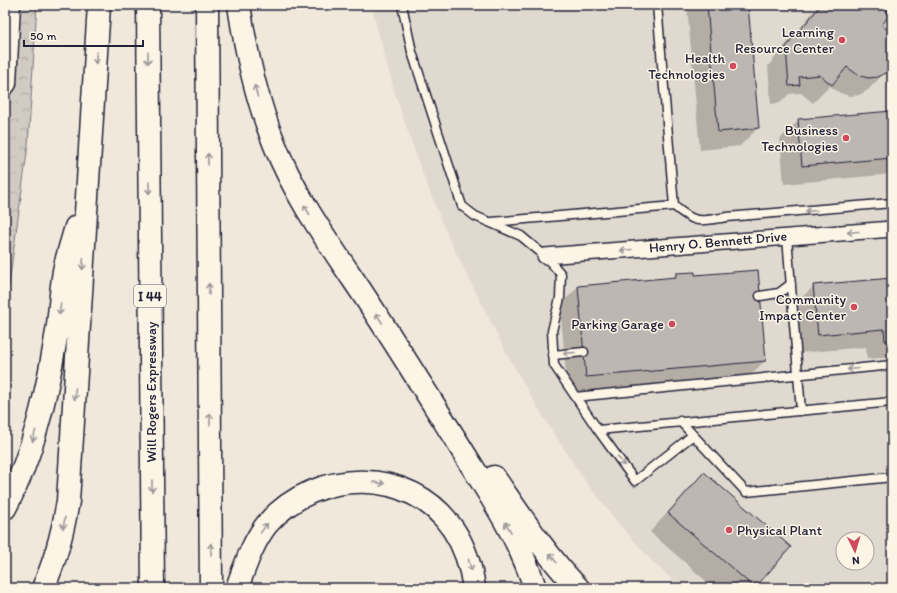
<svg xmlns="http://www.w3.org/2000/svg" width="897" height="593" font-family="Itim,sans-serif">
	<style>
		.built { fill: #e0d9cf; fill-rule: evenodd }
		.park { fill: url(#park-crowns); stroke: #7a767f }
		.shadow { fill: #0003 }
		.building { fill: #bcb7b3; stroke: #22223b }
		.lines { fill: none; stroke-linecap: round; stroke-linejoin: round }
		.lane-casing { stroke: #22223b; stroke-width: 11 }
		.street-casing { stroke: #22223b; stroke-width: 18 }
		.secondary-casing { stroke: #22223b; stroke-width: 25 }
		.highway-casing { stroke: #22223b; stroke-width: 25 }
		.lane { stroke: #fcf5e5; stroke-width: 8 }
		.street { stroke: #fcf5e5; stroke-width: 15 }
		.secondary { stroke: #fcf5e5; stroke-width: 22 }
		.highway { stroke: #fcf5e5; stroke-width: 22 }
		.oneway { stroke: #9a9698 }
		.poi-dot { fill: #d1495b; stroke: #fcf5e5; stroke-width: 1.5 }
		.labels { text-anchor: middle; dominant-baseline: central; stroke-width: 3; stroke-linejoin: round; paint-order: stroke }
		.shield { fill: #fcf5e5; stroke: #63616e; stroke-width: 1 }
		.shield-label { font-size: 13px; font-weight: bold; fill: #22223b }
		.poi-label { font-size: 14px; fill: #22223b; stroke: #fcf5e5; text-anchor: end }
		.street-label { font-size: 14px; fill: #22223b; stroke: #fcf5e5 }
	</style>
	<defs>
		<pattern id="park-crowns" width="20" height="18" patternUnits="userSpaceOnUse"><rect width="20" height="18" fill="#d1cbc3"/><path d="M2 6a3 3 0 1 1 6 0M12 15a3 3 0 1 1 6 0" fill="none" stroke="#b3aea8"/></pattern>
	</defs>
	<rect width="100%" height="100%" fill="#efe8db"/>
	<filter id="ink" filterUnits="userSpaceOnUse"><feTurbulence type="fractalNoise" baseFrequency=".025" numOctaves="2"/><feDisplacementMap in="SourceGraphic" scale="8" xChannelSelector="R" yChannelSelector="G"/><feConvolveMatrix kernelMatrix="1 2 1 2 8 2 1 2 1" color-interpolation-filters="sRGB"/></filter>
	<g filter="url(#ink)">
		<path class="built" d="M371 5H892V588H681L652 561 619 524 583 478 544 418 510 360 448 237 422 172 395 94ZM843 539H867V563H843Z"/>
		<path class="park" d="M5 5H37L28 145 5 313Z"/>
		<path class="shadow" d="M688 5H747L758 128 740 146 700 150 687 6Z
			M819 5H886L880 25 892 35V65L868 90 859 95 849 96 840 93 830 86 813 103 801 93 789 94 780 103 771 104 768 66Z
			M892 112V174L784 184 780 139 799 120Z
			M676 274 694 276 765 361 746 379 568 395 560 305 578 287 673 278Z
			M892 279V357L867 359 866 347 799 353 795 304 814 286Z
			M704 473 789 547 753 588H714L650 532 686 492Z"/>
		<path class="building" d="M707 5H748L759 128 718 132Z
			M821 5H887L888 17 882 25 892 34V67L888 72 878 77 868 78 858 75 847 67 832 85 820 75 799 77 800 85 789 86 786 47Z
			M892 111V158L802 166 798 119Z
			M758 270 766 361 586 377 578 286 676 277V273L695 272V275Z
			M892 278V341H885L884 329 818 335 813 285Z
			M704 472 791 547 755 588 668 513Z"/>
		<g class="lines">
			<g class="lane-casing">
				<path id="lane" d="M402 5 412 52 462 206 475 216 521 236 545 256 561 274 560 298 552 331 554 365 598 430 892 402
					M657 5 674 206C697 225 699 221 727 217L892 203
					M492 222 674 206
					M787 237 801 411
					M760 296 779 293 791 284
					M553 355 584 352
					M575 397 892 365
					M680 421 746 492 892 477
					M598 430 635 481 693 435"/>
			</g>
			<g class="street-casing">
				<path id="street" d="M545 256 892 229"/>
			</g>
			<g class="secondary-casing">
				<path id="secondary" d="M5 83 9 5"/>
			</g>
			<g class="highway-casing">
				<path id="highway" d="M148 5 153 588
					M207 5 211 588
					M239 5C246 53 256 98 274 143 295 197 331 246 363 294 396 344 427 394 459 445 487 491 519 537 535 588
					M494 477C520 515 546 555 578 588
					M5 508C35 452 48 388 58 325 60 307 61 289 64 271 67 256 72 241 76 227
					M43 588C56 560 63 531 68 501L99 5
					M237 588C245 566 253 541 268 523 316 468 411 466 453 529 465 547 471 566 474 588"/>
			</g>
			<use href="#lane" class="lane"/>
			<use href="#street" class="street"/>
			<use href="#secondary" class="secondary"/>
			<use href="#highway" class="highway"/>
		</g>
		<defs><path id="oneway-shaft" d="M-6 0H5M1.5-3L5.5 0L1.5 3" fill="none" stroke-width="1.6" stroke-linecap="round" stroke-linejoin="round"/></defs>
		<g class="oneway">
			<use href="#oneway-shaft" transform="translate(96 58) rotate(93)"/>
			<use href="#oneway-shaft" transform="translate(148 58) rotate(90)"/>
			<use href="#oneway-shaft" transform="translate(256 91) rotate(-104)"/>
			<use href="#oneway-shaft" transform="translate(208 159) rotate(-90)"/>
			<use href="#oneway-shaft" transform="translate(149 188) rotate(90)"/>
			<use href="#oneway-shaft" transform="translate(307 210) rotate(-119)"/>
			<use href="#oneway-shaft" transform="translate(811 211) rotate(175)"/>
			<use href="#oneway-shaft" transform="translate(853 232) rotate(175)"/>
			<use href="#oneway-shaft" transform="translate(626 250) rotate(175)"/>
			<use href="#oneway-shaft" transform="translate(83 264) rotate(94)"/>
			<use href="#oneway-shaft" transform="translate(209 289) rotate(-90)"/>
			<use href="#oneway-shaft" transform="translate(60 309) rotate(97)"/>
			<use href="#oneway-shaft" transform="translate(379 318) rotate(-124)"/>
			<use href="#oneway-shaft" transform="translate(569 353) rotate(175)"/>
			<use href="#oneway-shaft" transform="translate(853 369) rotate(175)"/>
			<use href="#oneway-shaft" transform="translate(75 394) rotate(94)"/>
			<use href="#oneway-shaft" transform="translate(210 419) rotate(-90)"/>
			<use href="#oneway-shaft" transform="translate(34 436) rotate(105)"/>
			<use href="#oneway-shaft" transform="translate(621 461) rotate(54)"/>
			<use href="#oneway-shaft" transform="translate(379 483) rotate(8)"/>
			<use href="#oneway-shaft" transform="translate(152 486) rotate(90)"/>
			<use href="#oneway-shaft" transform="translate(64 523) rotate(100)"/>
			<use href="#oneway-shaft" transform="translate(508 527) rotate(-120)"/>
			<use href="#oneway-shaft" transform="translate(264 528) rotate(-55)"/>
			<use href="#oneway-shaft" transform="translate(211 549) rotate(-90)"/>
			<use href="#oneway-shaft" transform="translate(553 558) rotate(-128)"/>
			<use href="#oneway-shaft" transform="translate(470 565) rotate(74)"/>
		</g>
	</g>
	<g class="poi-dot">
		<circle cx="842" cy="40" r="4"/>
		<circle cx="733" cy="66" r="4"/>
		<circle cx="846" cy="138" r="4"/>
		<circle cx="854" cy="307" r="4"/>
		<circle cx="672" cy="324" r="4"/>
		<circle cx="729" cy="530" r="4"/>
	</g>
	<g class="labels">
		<rect class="shield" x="134" y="285" width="32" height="22" rx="3"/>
		<g class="shield-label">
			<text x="150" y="296">I 44</text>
		</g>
		<g class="poi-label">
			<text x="834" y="32">Learning<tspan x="834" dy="16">Resource Center</tspan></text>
			<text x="725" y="58">Health<tspan x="725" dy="16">Technologies</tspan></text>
			<text x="838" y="130">Business<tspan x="838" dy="16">Technologies</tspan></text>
			<text x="846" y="299">Community<tspan x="846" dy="16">Impact Center</tspan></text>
			<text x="664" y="324">Parking Garage</text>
			<text x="737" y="530" text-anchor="start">Physical Plant</text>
		</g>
		<g class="street-label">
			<text transform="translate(718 242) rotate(-5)">Henry O. Bennett Drive</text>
			<text transform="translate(151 392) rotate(-90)">Will Rogers Expressway</text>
		</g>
	</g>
	<rect width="897" height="593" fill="none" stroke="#fcf5e5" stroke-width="20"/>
	<rect x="10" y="10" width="877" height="573" fill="none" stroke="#22223b" stroke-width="1.5" filter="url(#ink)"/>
	<g transform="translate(855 551) rotate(175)"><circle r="19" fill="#fcf5e5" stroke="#a5a1a1"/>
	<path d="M0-3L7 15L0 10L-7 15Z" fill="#d1495b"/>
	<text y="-6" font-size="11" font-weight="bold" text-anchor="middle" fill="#22223b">N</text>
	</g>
	<path d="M24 40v6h119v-6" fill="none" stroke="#22223b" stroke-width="2"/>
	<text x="30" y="40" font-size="12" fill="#22223b" stroke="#fcf5e5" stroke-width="3" paint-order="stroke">50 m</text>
</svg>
